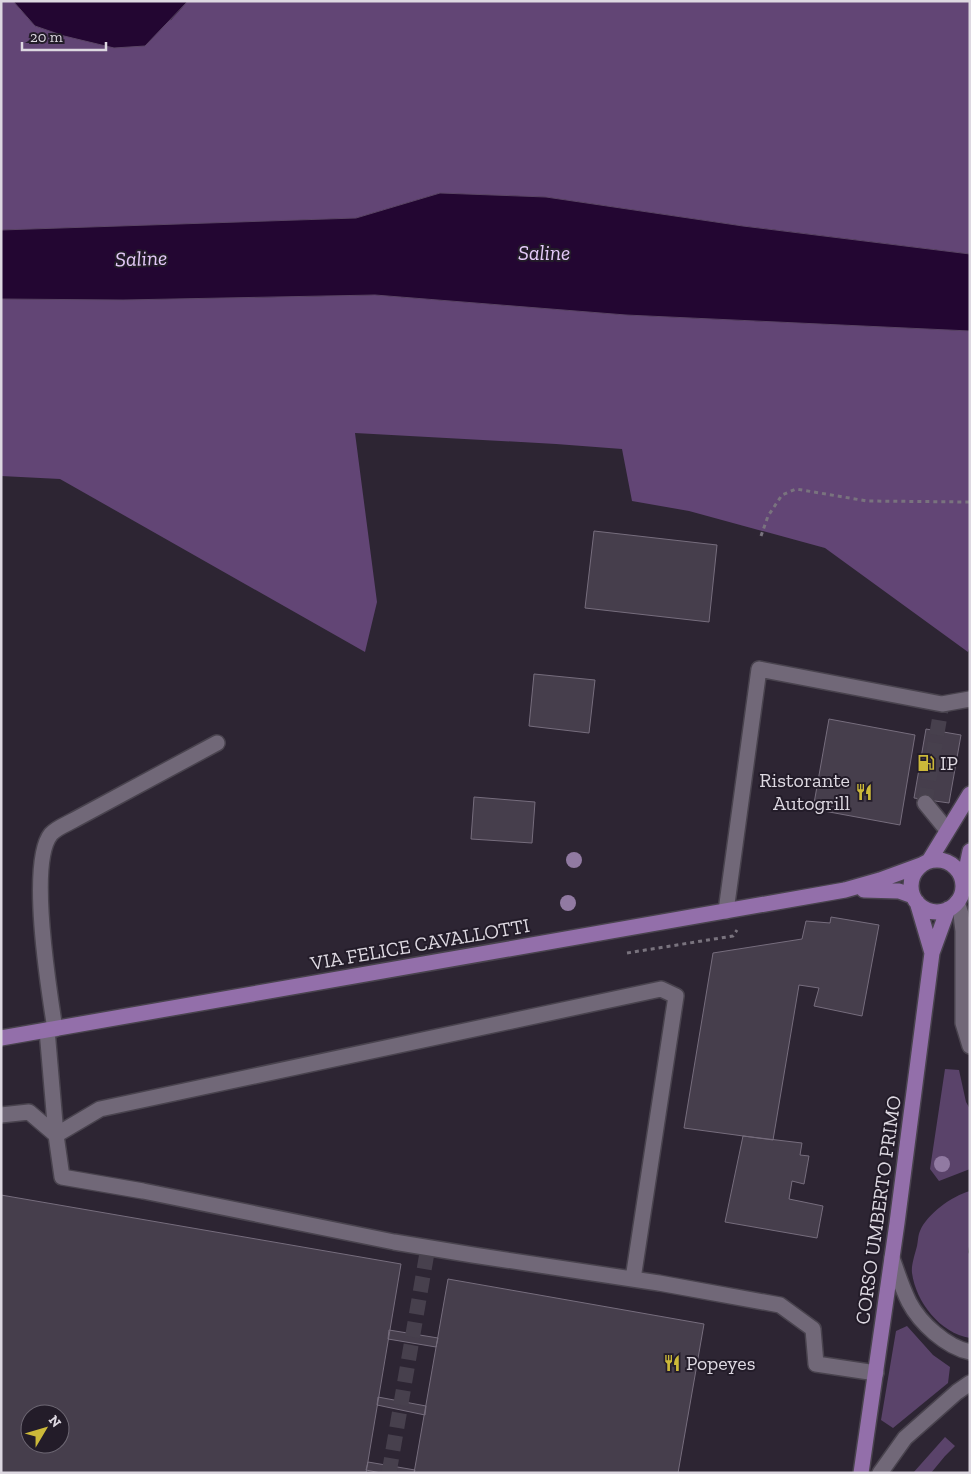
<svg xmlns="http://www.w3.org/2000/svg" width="971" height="1474" font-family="'Zilla Slab',serif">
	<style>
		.green { fill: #5a436a }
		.forest { fill: #624575 }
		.water { fill: #230632; stroke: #5b4566 }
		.building { fill: #463e4c; stroke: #766d7d; fill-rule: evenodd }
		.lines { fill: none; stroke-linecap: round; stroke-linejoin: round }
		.minor-tunnel { stroke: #47404d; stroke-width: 15; stroke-dasharray: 15 8; stroke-linecap: butt }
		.minor-casing { stroke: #49434e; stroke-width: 18 }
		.major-casing { stroke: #49434e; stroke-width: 18 }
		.path { stroke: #79737e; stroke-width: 3; stroke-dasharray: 4 4; stroke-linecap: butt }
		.minor { stroke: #716878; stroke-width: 15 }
		.major { stroke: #936faa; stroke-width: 15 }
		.tree { fill: #917aa2 }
		.labels { text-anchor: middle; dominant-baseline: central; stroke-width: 4; stroke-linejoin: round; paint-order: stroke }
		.poi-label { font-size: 20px; fill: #ddd8e1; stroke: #231c29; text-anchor: start }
		.street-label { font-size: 20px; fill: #ddd8e1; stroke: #231c29 }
		.water-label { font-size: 21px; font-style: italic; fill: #e4c9f8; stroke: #231c29 }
	</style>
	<rect width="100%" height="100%" fill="#2d2533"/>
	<path class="green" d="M945 1069 959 1070 966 1102 970 1109V1169L939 1181 930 1169Z
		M970 1191V1241L968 1252 970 1256V1338C940 1333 916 1302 912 1273 911 1265 915 1254 917 1246 918 1242 918 1235 920 1231 927 1214 952 1196 970 1191Z
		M907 1326 933 1355 950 1367 948 1383 893 1428 881 1420 896 1331Z
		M945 1437 955 1446 945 1456 931 1473H913Z"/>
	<path class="forest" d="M1 1H13L35 26 64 36 171 20 188 1H970V254L743 226 546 197 440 193 356 218 1 230Z
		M375 295 626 315 970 331V645L968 652 825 548 689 511 632 501 622 449 556 444 355 433 377 602 365 652 60 479 1 476V299L123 300Z"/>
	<path class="water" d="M13 1H188L145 46 114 48 64 36 35 26Z
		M440 193 546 197 743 226 970 254V331L626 315 375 295 123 300 1 299V230L356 218Z"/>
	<path class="building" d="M594 531 717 545 709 622 585 608Z
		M534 674 595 680 589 733 529 726Z
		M829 719 915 735 900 825 813 809Z
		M926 729 961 735 949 803 914 798Z
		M474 797 535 802 532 843 471 839Z
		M831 917 879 925 862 1016 814 1006 819 988 799 985 773 1140 684 1128 713 953 802 939 806 921 830 923Z
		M743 1136 802 1143 800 1155 809 1156 804 1184 792 1181 789 1199 823 1206 817 1238 725 1222Z
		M1 1195 401 1264 366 1473H1ZM30 1414H60V1444H30Z
		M448 1279 704 1324 678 1473H414Z
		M389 1330 438 1338 436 1347 388 1339Z
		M378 1397 426 1406 425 1415 377 1405Z
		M368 1462 415 1470 414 1473H381L366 1470Z"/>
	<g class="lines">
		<path class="minor-tunnel" d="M925 803 942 704
			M389 1473 428 1247"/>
		<g class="minor-casing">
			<path id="minor" d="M925 803 947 830
				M957 902 961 914 963 931V1023L970 1046
				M726 911 759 669 942 704 970 699
				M55 1029C49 991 28 862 51 834 56 828 67 824 74 820L217 743
				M47 1030 56 1135 62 1177 143 1191 394 1242 473 1255 659 1283 780 1305 813 1329 816 1364 876 1373
				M1 1115 29 1112 56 1135 100 1109 661 989 676 996 633 1279
				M892 1258C897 1272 902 1288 909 1302 920 1323 946 1347 970 1352
				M880 1473 905 1438 957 1392 970 1383"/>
		</g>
		<g class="major-casing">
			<path id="major" d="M911 886a26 26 0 1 1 52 0a26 26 0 1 1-52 0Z
				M929 861 970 794
				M963 884 970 851
				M864 890 899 891 913 896
				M917 902 932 953
				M1 1038 845 890 880 880 921 865
				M861 1473 897 1223 932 953 948 909"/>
		</g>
		<path class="path" d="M761 536 768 516 782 495 796 489 867 501 970 502
			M627 953 733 936 737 930"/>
		<use href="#minor" class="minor"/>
		<use href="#major" class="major"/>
	</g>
	<g class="tree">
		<circle cx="574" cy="860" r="8"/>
		<circle cx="568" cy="903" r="8"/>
		<circle cx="942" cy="1164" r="8"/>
	</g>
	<defs>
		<g id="fuel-bare" transform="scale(1.35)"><path d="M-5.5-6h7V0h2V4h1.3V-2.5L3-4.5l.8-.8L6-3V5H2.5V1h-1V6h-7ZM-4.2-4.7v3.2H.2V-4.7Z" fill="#ccb939" stroke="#231c29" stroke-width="2.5" paint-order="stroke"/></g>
		<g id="restaurant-bare" transform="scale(1.35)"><path d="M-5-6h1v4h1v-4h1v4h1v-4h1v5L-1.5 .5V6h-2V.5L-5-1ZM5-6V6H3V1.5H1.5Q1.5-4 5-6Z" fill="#ccb939" stroke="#231c29" stroke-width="2.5" paint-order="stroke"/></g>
	</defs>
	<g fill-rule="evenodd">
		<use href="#fuel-bare" x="926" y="763"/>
		<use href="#restaurant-bare" x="864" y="792"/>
		<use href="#restaurant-bare" x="672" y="1363"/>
	</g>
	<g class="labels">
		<g class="poi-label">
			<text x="940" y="763">IP</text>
			<text x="850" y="780" text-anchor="end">Ristorante<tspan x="850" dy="23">Autogrill</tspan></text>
			<text x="686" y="1363">Popeyes</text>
		</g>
		<g class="street-label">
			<text transform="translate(420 944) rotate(-10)">VIA FELICE CAVALLOTTI</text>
			<text transform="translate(878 1210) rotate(-82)">CORSO UMBERTO PRIMO</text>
		</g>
		<g class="water-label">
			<text x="544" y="252">Saline</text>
			<text transform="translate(141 258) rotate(-2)">Saline</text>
		</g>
	</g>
	<rect width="971" height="1474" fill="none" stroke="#ddd8e1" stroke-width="5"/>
	<g transform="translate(45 1429) rotate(52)"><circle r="24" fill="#231c29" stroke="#6d6773"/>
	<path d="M0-4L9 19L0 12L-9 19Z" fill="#ccb939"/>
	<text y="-8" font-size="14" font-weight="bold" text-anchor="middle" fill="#ddd8e1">N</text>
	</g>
	<path d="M22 42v8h84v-8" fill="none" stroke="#ddd8e1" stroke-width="2.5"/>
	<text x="30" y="42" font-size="15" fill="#ddd8e1" stroke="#231c29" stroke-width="4" paint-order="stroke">20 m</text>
</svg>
